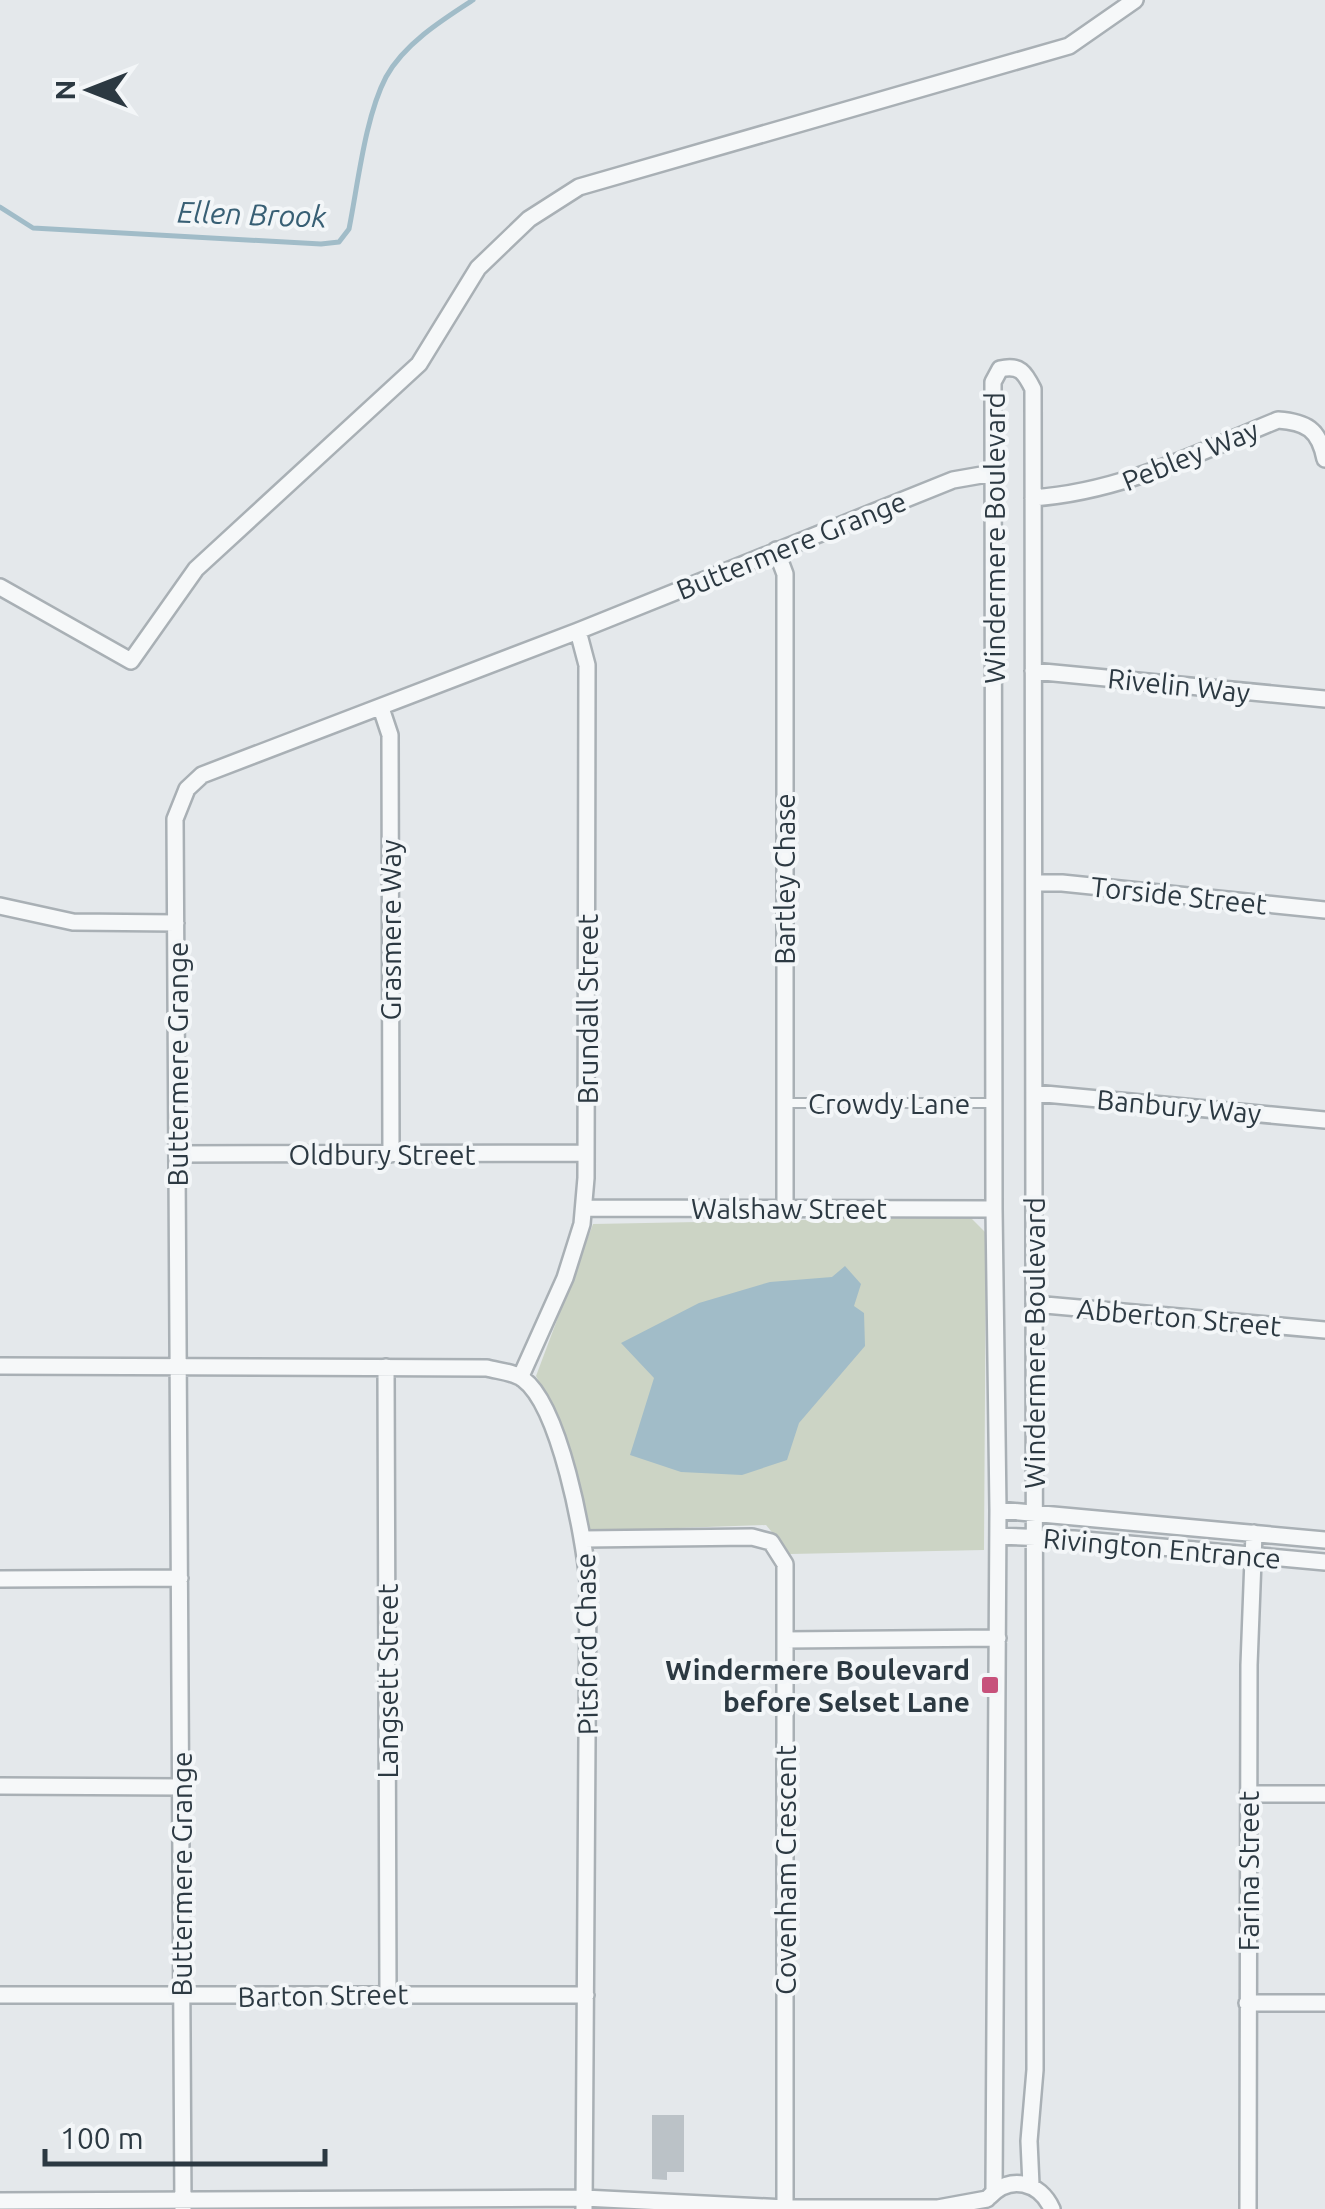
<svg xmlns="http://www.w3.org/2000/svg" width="1325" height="2209" font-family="Ubuntu,sans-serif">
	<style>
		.green { fill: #ccd4c5 }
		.water { fill: #a1bcc8 }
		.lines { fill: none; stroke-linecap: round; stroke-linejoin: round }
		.stream { stroke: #a1bcc8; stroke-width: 5 }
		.building { fill: #bbc2c7 }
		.lane-casing { stroke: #a9b0b5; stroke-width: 12 }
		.street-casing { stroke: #a9b0b5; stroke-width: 20 }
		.lane { stroke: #f6f8f9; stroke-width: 8 }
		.street { stroke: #f6f8f9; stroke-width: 15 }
		.poi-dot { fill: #c7517b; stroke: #f3f6f8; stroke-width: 4 }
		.labels { text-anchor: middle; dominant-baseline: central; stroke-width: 8; stroke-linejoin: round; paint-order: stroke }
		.street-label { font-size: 28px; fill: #2c3942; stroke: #f3f6f8 }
		.poi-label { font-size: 28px; font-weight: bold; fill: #2c3942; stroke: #f3f6f8; text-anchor: end }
		.water-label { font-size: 30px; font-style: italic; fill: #385f74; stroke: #f3f6f8 }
	</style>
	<rect width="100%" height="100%" fill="#e4e8eb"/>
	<path class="green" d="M970 1217 986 1233 984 1550 790 1554 766 1525 590 1531 561 1423 536 1376 593 1224Z"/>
	<path class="water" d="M845 1266 861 1284 854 1306 864 1313 865 1346 799 1423 787 1460 742 1475 681 1472 630 1455 654 1378 621 1343 699 1303 770 1282 832 1277Z"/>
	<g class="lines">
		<path class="stream" d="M0 207 33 228 321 244 339 242 349 229C358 184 365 117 386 77 404 44 442 20 473 0"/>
	</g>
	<path class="building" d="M652 2115H684V2172H667V2180L652 2179Z"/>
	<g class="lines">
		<g class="lane-casing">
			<path id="lane" d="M784 1103H994"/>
		</g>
		<g class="street-casing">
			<path id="street" d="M1033 498C1121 492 1197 453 1278 420 1306 422 1319 429 1325 459
				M776 550 785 574V1209
				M0 587 131 661 196 569 419 364 478 268 529 219 579 187 1069 46 1135 0
				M1033 671 1325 699
				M381 708 390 735 391 1154
				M1034 883H1062L1325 910
				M0 906 73 922 176 923
				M1034 1093 1325 1120
				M177 1154 586 1153
				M584 1208 994 1209
				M1034 1304 1325 1330
				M0 1366 487 1368C498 1371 514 1372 523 1379 560 1406 584 1536 588 1582L584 2209
				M386 1367 388 1994
				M521 1376 565 1278 582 1224 586 1178 587 665 578 631
				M998 1510 1325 1540
				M998 1536 1074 1539 1325 1562
				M584 1539 752 1537 771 1542 785 1564V2209
				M0 1579 180 1578
				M785 1640 998 1638
				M0 1786 181 1787
				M1248 1794H1325
				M0 1995H586
				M1247 2003H1325
				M994 2191 998 1510 994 1209 993 382 1000 369C1020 364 1025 373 1033 389L1035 2070 1029 2141 1031 2185
				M989 2197C1010 2174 1040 2182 1052 2209
				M0 2201 584 2198 785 2208H938L987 2199
				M183 2209 175 819 187 789 202 775 578 631 953 480 993 473
				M1248 2209 1249 1665 1254 1533"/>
		</g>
		<use href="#lane" class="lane"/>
		<use href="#street" class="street"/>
	</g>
	<rect class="poi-dot" x="980" y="1675" width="20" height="20" rx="5"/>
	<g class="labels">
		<g class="street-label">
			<text transform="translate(1190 455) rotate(-22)">Pebley Way</text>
			<text transform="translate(994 538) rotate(-90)">Windermere Boulevard</text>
			<text transform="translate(791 545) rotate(-22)">Buttermere Grange</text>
			<text transform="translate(1179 685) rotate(6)">Rivelin Way</text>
			<text transform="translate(784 879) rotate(-90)">Bartley Chase</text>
			<text transform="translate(1179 895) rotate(6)">Torside Street</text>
			<text transform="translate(390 930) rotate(-90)">Grasmere Way</text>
			<text transform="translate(587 1009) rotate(-90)">Brundall Street</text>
			<text transform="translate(177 1064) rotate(-90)">Buttermere Grange</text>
			<text x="889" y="1103">Crowdy Lane</text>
			<text transform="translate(1179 1106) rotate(5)">Banbury Way</text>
			<text x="382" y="1154">Oldbury Street</text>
			<text x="789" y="1208">Walshaw Street</text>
			<text transform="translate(1179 1317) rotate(5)">Abberton Street</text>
			<text transform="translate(1034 1343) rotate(-90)">Windermere Boulevard</text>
			<text transform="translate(1162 1548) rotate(5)">Rivington Entrance</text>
			<text transform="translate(586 1644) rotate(-91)">Pitsford Chase</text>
			<text transform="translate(387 1681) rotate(-90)">Langsett Street</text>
			<text transform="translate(785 1870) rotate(-90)">Covenham Crescent</text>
			<text transform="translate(1248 1871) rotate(-90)">Farina Street</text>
			<text transform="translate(181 1874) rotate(-90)">Buttermere Grange</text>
			<text transform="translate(323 1995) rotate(-1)">Barton Street</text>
		</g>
		<g class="poi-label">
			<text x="970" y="1669">Windermere Boulevard<tspan x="970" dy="32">before Selset Lane</tspan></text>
		</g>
		<g class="water-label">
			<text transform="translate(252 214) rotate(2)">Ellen Brook</text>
		</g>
	</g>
	<g transform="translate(90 90) rotate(270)" stroke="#f3f6f8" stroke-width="8" paint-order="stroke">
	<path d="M0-8L18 38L0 25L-18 38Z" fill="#2c3942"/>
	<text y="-15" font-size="28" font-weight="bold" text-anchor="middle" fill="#2c3942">N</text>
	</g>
	<path d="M45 2149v15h280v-15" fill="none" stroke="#2c3942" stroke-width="5"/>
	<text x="60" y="2149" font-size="30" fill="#2c3942" stroke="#f3f6f8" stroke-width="8" paint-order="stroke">100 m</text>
</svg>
